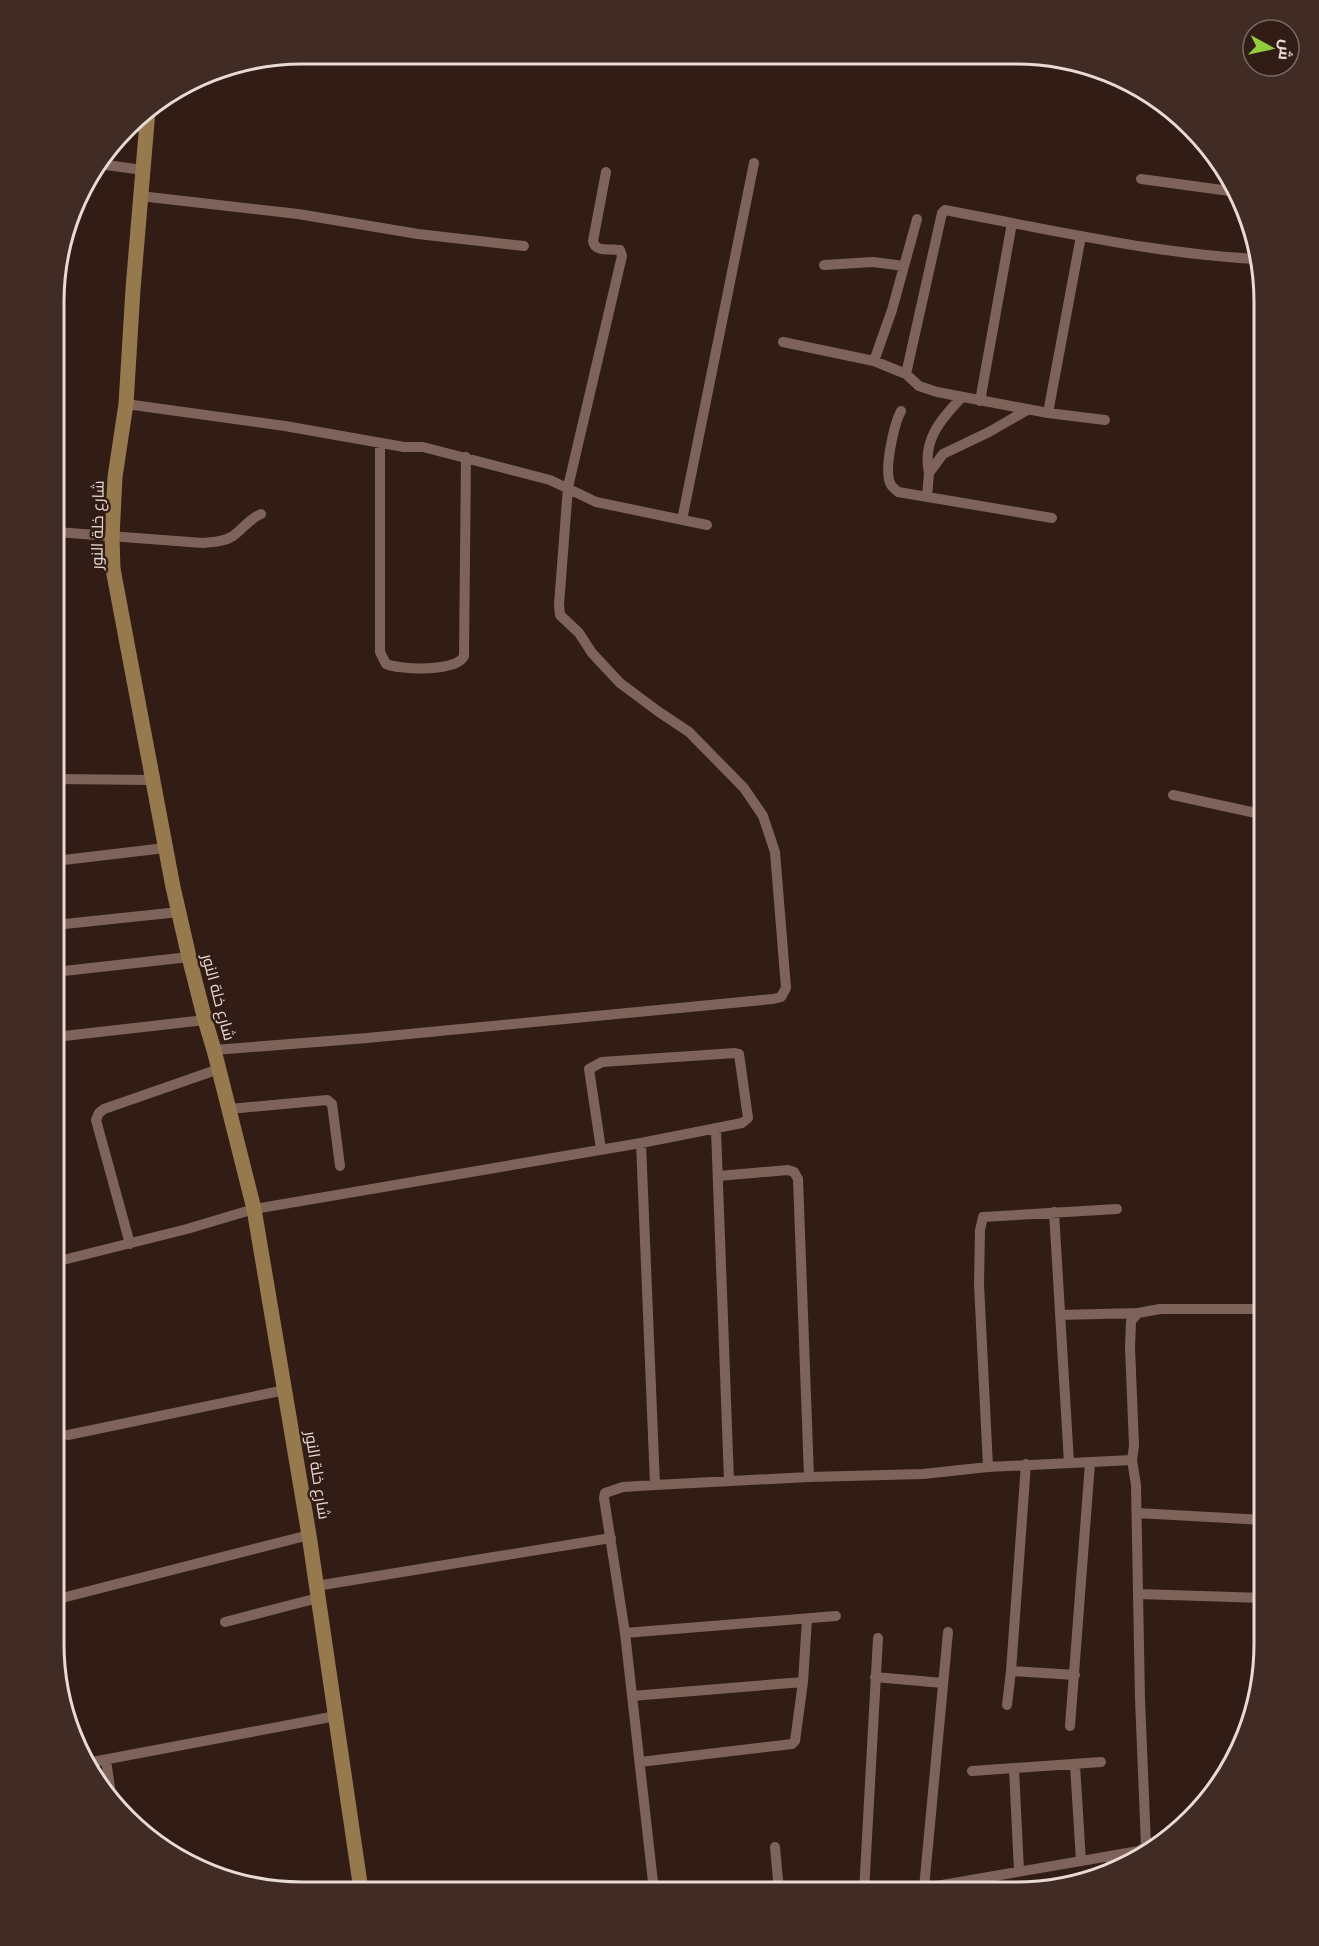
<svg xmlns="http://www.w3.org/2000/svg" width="1319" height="1946" font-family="'Open Sans',Cairo,sans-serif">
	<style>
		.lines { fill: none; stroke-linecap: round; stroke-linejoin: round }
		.street { stroke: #7d635a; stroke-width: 10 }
		.secondary { stroke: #97794e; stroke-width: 15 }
		.labels { text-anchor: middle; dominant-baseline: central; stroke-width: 5; stroke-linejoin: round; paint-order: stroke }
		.street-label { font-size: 16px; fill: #e9dad5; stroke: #321d16 }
		.rim { fill: none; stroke: #e9dad5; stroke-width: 3 }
	</style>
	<rect width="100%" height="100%" fill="#321d16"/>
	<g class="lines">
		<path class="street" d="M99 164 143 170
			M1141 179 1237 192
			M140 196 298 214 418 234 524 246
			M824 265 873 262 904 266
			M783 342 874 361 906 374 919 386 937 392 1048 413 1105 420
			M874 361 892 310 917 219
			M906 374 942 213 945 210 1012 223
			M980 401 1012 223C1092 238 1174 255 1256 259
			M126 404 285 426 404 447H423L550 480 596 502 707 525
			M901 411C894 424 883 472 891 485 893 488 896 490 898 492L1052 518
			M1048 413 1081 236
			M380 444V652L386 664C401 670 457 672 464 656L466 457
			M929 473C922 440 941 419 962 397
			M927 497 929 473 943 454 989 432 1029 409
			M682 520 754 163
			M56 532 203 543C213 542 224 542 233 536 243 529 249 519 261 514
			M55 779 153 780
			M1173 795 1265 815
			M55 861 165 848
			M55 925 179 912
			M55 972 189 957
			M55 1037 205 1020
			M214 1050 367 1038 773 999 781 997 786 988 775 852 763 816 744 788 689 732 659 712 620 683 592 653 579 633 560 615 559 605 568 487 622 256 620 250C610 248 595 253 593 241L606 172
			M229 1109 327 1100 332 1104 340 1166
			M716 1130 729 1481
			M641 1143 655 1485
			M719 1176 788 1170 794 1172 798 1179 809 1477
			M1054 1212 1069 1463
			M130 1244 96 1120 99 1113 104 1109 219 1069
			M55 1262 187 1229 254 1209 641 1143 742 1123 748 1118 739 1054 735 1053 602 1062 589 1069 601 1149
			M1060 1315 1138 1313
			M68 1435 285 1390
			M988 1467 979 1284 980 1230 983 1217 1117 1209
			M1137 1513 1264 1520
			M316 1586 611 1538
			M1138 1594 1264 1598
			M54 1600 309 1535
			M225 1622 318 1598
			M625 1633 836 1616
			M1011 1671 1075 1675
			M875 1677 943 1683
			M632 1696 803 1682
			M1007 1705 1011 1671 1026 1464
			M1070 1726 1090 1463
			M106 1760 112 1802
			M640 1762 792 1744 795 1741 803 1682 807 1619
			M87 1763 336 1716
			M1075 1765 1081 1861
			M1014 1769 1019 1871
			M972 1771 1101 1762
			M775 1847 779 1891
			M1111 1856 1112 1873
			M924 1888 948 1632
			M654 1891 625 1633 604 1498 605 1493 623 1487 655 1485 809 1477 923 1474 988 1467 1132 1460 1134 1446 1130 1347 1131 1321 1138 1313 1160 1309H1265
			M864 1892 878 1638
			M902 1892 1139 1851 1146 1846 1140 1699 1136 1485 1132 1460"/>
		<path class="secondary" d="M148 110 133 289 126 404 115 477 112 537 113 569 173 887 189 957 205 1020 214 1050 254 1209 309 1535 361 1890"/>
	</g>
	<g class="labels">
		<g class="street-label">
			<text transform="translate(97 525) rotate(-89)">شارع خلة النور</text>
			<text transform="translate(219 997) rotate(75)">شارع خلة النور</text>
			<text transform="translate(318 1475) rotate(81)">شارع خلة النور</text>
		</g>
	</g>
	<path d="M0 0H1319V1946H0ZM302 64H1016A238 238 0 0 1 1254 302V1644A238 238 0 0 1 1016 1882H302A238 238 0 0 1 64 1644V302A238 238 0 0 1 302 64Z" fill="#412c25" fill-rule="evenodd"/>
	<path class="rim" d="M302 64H1016A238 238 0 0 1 1254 302V1644A238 238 0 0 1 1016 1882H302A238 238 0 0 1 64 1644V302A238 238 0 0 1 302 64Z"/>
	<g transform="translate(1271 48) rotate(98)"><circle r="28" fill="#321d16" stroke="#7b6962" stroke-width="1.5"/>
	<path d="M0-4.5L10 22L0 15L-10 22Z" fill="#92cd3e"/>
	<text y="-9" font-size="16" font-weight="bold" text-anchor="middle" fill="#e9dad5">ش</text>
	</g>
</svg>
